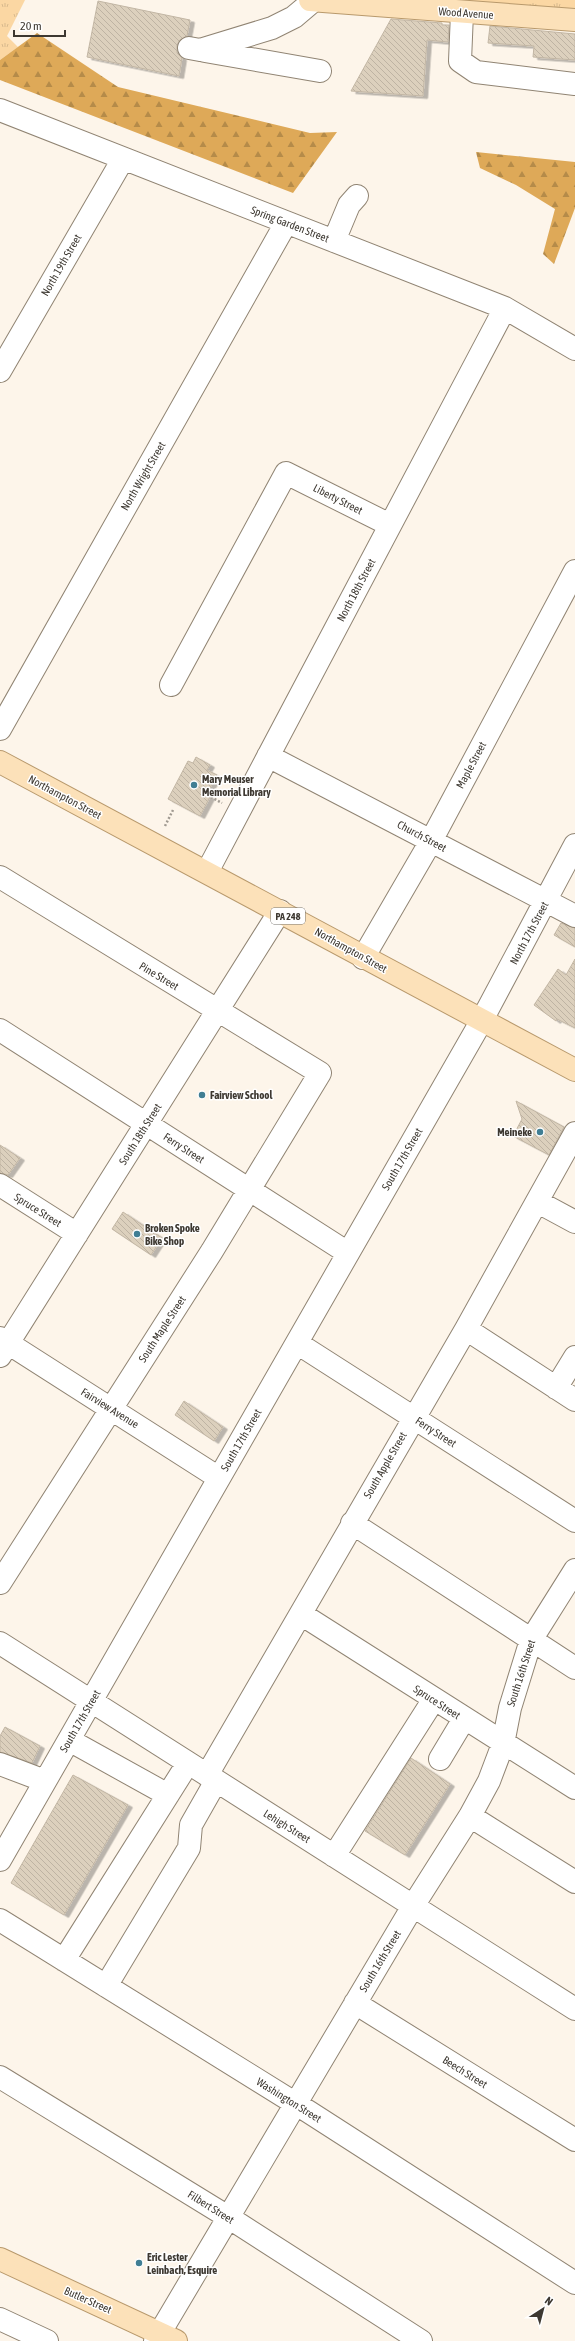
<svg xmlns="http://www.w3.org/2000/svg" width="575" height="2341" font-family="'Asap Condensed',sans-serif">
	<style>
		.grass { fill: url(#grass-tufts) }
		.forest { fill: url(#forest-firs) }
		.building { fill: url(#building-back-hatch); stroke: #c2b6a4; filter: url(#shadow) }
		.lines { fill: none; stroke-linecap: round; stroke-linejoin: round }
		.minor-casing { stroke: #908473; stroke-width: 24 }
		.major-casing { stroke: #b8996c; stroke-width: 24 }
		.path { stroke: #a09a91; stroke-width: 2.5; stroke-dasharray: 2 2; stroke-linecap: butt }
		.minor { stroke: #fff; stroke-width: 22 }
		.major { stroke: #fce1b9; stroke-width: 22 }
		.poi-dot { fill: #407e94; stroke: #fff; stroke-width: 1.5 }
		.labels { text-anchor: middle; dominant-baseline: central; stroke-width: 3; stroke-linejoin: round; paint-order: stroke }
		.shield { fill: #fff; stroke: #77746f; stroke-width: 1 }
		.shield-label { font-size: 10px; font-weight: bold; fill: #3d3831 }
		.street-label { font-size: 11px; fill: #3d3831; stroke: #fff }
		.poi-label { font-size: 11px; font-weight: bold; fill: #3d3831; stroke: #fff; text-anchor: start }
	</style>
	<defs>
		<pattern id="grass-tufts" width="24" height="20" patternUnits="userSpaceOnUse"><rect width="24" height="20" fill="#fbd7a3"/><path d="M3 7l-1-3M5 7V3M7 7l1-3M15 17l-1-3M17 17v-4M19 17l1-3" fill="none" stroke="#d8b98d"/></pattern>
		<pattern id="forest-firs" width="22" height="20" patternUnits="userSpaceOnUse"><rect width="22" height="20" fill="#dea958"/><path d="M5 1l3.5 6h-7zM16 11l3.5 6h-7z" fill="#b58b49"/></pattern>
		<pattern id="building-back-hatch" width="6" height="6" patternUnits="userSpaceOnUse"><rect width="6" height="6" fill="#dcd0bd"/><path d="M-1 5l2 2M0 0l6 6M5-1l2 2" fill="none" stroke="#beb3a3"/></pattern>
		<filter id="shadow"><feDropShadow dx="4.5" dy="2.5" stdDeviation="0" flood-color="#0004"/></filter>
	</defs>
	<rect width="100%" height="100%" fill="#fdf5ea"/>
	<path class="grass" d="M0 0H25L7 36 18 47 0 60Z
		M446 0H575V9L457 1Z"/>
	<path class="forest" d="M37 33 118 87 310 133 337 132 293 193 0 80V60Z
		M476 152 575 162V208L554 264 543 254 555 209 516 185 480 168Z"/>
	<path class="building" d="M98 1 190 20 187 36 180 40 177 45V53L182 58 179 76 87 57Z
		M391 19 442 23V25H449L448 42 427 40 423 96 351 91Z
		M490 26 575 34V60L533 57 534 46 488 43Z
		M196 757 210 765 207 770 217 775 206 795 210 797 200 816 168 799 188 761 193 763Z
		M561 923 575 928V947L554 935Z
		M575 959V1028L557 1019 556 1021 534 1005 558 969 566 975Z
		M516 1101 564 1127 549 1155 513 1136 522 1119Z
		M0 1145 20 1158 8 1175 0 1173Z
		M123 1212 162 1238 151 1255 112 1229Z
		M184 1401 223 1427 214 1441 175 1415Z
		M5 1727 40 1746 32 1763 0 1752V1736Z
		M411 1758 450 1784 405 1855 365 1831Z
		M73 1775 128 1805 64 1915 11 1883Z"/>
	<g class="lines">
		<g class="minor-casing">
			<path id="minor" d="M462 13 460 61 476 72 575 84
				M189 48 200 50 272 28 294 17 314 0
				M205 51 320 71
				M0 110 505 308 575 349
				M334 241 349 205 357 196
				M0 371 123 159
				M171 685 286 473 390 525
				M0 729 286 223
				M268 756 575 916
				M207 872 505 308
				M0 877 320 1073 212 1251 0 1583
				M363 958 431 841 575 571
				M0 1030 348 1253
				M0 1185 77 1234
				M538 1202 575 1222
				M466 1329 575 1400
				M0 1338 219 1478
				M297 1343 575 1521
				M0 1356 280 911
				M556 1388 575 1357
				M352 1523 575 1668
				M301 1614 575 1788
				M0 1643 575 2009
				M69 1740 168 1795
				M440 1759 464 1719
				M0 1764 45 1781
				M207 1775 466 1329 575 1133
				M470 1816 575 1882
				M334 1856 434 1699
				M0 1860 482 1020 575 845
				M0 1920 309 2112 575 2283
				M64 1960 188 1763
				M106 1986 189 1848 191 1825 216 1781
				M355 2003 575 2140
				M0 2077 228 2217 421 2341
				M0 2319 47 2341
				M155 2341 413 1906 470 1816 489 1781 503 1744 510 1708 531 1640 575 1570"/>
		</g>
		<g class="major-casing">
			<path id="major" d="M310 0 575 20
				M0 762 575 1070
				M0 2259 176 2341"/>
		</g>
		<path class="path" d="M211 797 222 803
			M165 826 173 810"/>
		<use href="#minor" class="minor"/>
		<use href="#major" class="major"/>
	</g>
	<g class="poi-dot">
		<circle cx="194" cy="785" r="4"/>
		<circle cx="202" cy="1095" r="4"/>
		<circle cx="540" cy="1132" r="4"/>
		<circle cx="137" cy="1234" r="4"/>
		<circle cx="139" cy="2263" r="4"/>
	</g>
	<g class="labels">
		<rect class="shield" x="271" y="908" width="34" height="16" rx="3"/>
		<g class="shield-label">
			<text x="288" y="916">PA 248</text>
		</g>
		<g class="street-label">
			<text transform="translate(466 13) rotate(4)">Wood Avenue</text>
			<text transform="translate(290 224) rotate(21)">Spring Garden Street</text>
			<text transform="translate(61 265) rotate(-60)">North 19th Street</text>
			<text transform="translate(143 476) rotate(-60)">North Wright Street</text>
			<text transform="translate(338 499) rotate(27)">Liberty Street</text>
			<text transform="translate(356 590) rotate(-62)">North 18th Street</text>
			<text transform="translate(471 765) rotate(-62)">Maple Street</text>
			<text transform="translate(65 797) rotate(28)">Northampton Street</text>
			<text transform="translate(422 836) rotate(28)">Church Street</text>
			<text transform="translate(529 933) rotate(-62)">North 17th Street</text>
			<text transform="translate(351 950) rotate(29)">Northampton Street</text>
			<text transform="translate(159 976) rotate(31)">Pine Street</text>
			<text transform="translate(140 1134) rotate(-58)">South 18th Street</text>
			<text transform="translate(184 1148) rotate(33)">Ferry Street</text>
			<text transform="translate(402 1159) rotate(-60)">South 17th Street</text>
			<text transform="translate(38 1210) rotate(32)">Spruce Street</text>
			<text transform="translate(162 1329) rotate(-57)">South Maple Street</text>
			<text transform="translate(110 1408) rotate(32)">Fairview Avenue</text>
			<text transform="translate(436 1432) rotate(33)">Ferry Street</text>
			<text transform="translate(241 1440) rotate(-60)">South 17th Street</text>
			<text transform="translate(385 1465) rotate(-60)">South Apple Street</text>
			<text transform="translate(521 1673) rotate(-72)">South 16th Street</text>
			<text transform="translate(437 1702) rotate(33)">Spruce Street</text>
			<text transform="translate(80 1721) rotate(-60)">South 17th Street</text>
			<text transform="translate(287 1826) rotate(32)">Lehigh Street</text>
			<text transform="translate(380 1961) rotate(-59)">South 16th Street</text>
			<text transform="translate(465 2072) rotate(32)">Beech Street</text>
			<text transform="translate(289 2100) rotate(32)">Washington Street</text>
			<text transform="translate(211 2207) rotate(32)">Filbert Street</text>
			<text transform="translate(88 2300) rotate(24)">Butler Street</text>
		</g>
		<g class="poi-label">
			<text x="202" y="779">Mary Meuser<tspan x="202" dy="13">Memorial Library</tspan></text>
			<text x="210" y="1095">Fairview School</text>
			<text x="532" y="1132" text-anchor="end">Meineke</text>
			<text x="145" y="1228">Broken Spoke<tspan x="145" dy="13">Bike Shop</tspan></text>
			<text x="147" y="2257">Eric Lester<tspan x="147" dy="13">Leinbach, Esquire</tspan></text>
		</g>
	</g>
	<g transform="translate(543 2309) rotate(36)" stroke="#ffffff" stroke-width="3" paint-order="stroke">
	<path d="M0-3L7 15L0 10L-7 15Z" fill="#3d3831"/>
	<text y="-6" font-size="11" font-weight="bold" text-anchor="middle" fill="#3d3831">N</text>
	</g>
	<path d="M14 30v6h51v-6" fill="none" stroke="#3d3831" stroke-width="2"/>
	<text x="20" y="30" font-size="12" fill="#3d3831" stroke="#ffffff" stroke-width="3" paint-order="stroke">20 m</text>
</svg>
